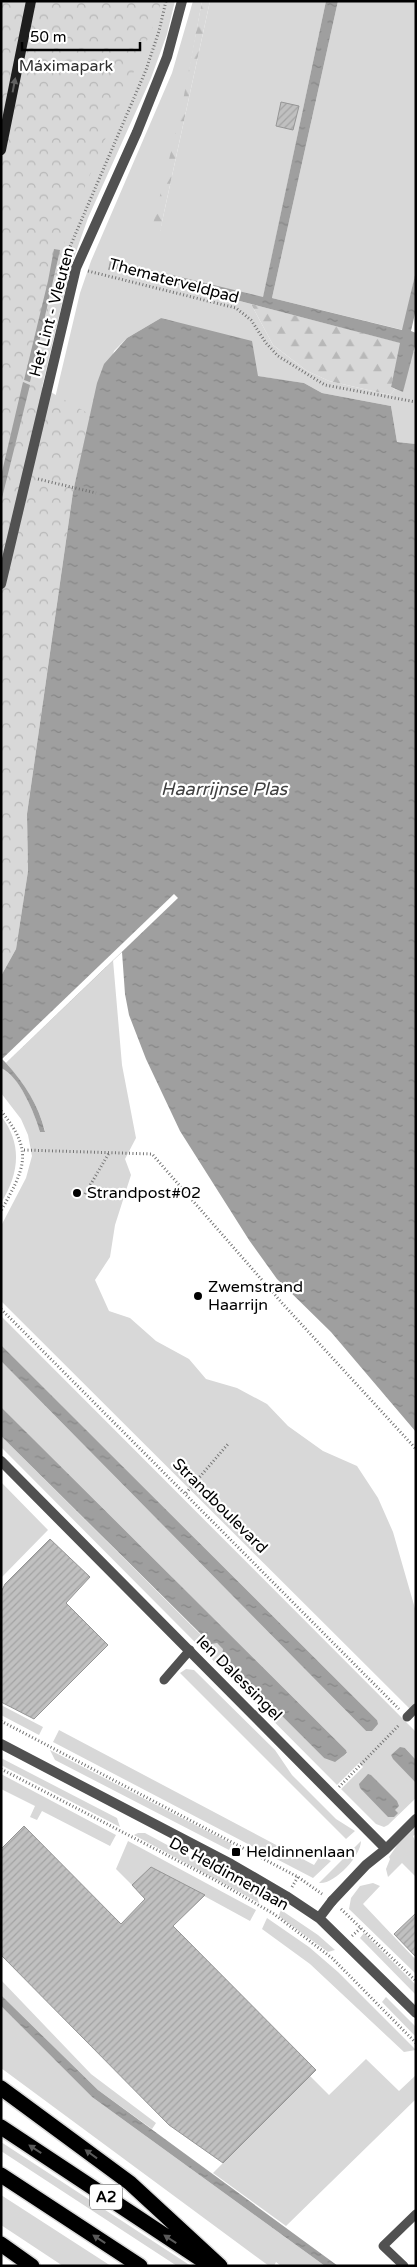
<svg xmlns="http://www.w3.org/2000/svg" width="417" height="2267" font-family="'Varela Round',sans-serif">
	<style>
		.grass { fill: #d8d8d8 }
		.forest { fill: url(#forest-firs) }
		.park { fill: url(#park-crowns) }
		.water { fill: url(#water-ripples) }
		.pier { fill: #fff }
		.building { fill: url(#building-hatch); stroke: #959595 }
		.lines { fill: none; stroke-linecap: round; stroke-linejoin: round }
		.motorway-casing { stroke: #dbdbdb; stroke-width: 18 }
		.path { stroke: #737373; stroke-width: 3; stroke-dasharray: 1 2.5; stroke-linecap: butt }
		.service { stroke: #515151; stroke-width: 9 }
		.pedestrian { stroke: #515151; stroke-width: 10 }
		.minor { stroke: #515151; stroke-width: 10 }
		.tertiary { stroke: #515151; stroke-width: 10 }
		.secondary { stroke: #1e1e1e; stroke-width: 10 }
		.motorway { stroke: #000; stroke-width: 15 }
		.oneway { fill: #626262 }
		.oneway2 { fill: #595959 }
		.poi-dot { fill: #000; stroke: #fff; stroke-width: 2 }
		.labels { text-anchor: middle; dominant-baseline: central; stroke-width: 4.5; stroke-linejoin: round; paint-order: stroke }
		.shield { fill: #fff; stroke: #4c4c4c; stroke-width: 1 }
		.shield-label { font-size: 15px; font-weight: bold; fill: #000 }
		.park-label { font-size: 16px; fill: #2f2f2f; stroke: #fff }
		.street-label { font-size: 16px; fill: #000; stroke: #fff }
		.poi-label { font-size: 16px; fill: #000; stroke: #fff; text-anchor: start }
		.water-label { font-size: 18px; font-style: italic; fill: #404040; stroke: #fff }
	</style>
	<defs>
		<pattern id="forest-firs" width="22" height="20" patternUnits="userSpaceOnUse" patternTransform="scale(1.25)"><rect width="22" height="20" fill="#d8d8d8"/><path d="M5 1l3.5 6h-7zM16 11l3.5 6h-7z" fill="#b8b8b8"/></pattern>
		<pattern id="park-crowns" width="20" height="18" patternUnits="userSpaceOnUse" patternTransform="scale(1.25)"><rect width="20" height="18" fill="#d8d8d8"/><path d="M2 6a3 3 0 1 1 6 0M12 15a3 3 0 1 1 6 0" fill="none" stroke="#b8b8b8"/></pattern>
		<pattern id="water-ripples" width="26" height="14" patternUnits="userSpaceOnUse" patternTransform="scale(1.25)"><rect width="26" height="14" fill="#9f9f9f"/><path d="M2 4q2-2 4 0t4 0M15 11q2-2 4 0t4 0" fill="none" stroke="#878787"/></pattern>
		<pattern id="building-hatch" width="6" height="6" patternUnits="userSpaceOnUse" patternTransform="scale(1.25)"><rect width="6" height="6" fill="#c0c0c0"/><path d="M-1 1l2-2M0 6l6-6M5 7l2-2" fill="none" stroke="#a3a3a3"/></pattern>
	</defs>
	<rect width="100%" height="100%" fill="#fff"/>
	<path class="grass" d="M129 1H175L167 34 151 78 88 218 71 266 1 559V428Z
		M193 1H202L160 231 210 1H326L263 298 110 260 108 270 117 269 251 304 273 345 307 371 329 381 390 395 395 389 403 391 412 351 416 352V444L397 442 391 406 322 393 304 383 257 376 161 318 127 338 114 351 86 444 37 474 80 293 91 261 172 73Z
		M338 1H416V271L403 330 272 298Z
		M113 960 122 1065 136 1138 125 1159 131 1175 115 1225 110 1257 95 1280 109 1311 130 1318 156 1341 189 1359 206 1379 237 1388 267 1404 288 1426 323 1451 357 1466 378 1498 393 1532 416 1612V1715L1 1301V1226L26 1178 32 1156 28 1135 21 1119 1 1093V1068C19 1074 35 1114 40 1132L45 1131C38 1104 24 1083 6 1063Z
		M1 1116C23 1144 19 1174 1 1203Z
		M1 1316 416 1732V1760L405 1748 391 1755 416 1783V1798L388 1825 384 1827 376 1824 341 1789 363 1767 359 1763 337 1785 1 1447V1436L210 1644 216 1642 224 1649 222 1656 324 1758 347 1754 346 1750 1 1407V1361L366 1731H372L377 1720 1 1345Z
		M1 1482 48 1530 1 1578Z
		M186 1669 194 1670 275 1750 292 1775 336 1819 355 1831 346 1839 180 1673Z
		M1 1705 43 1727 39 1735 1 1715Z
		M59 1730 314 1865 320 1856 331 1861 313 1878 53 1742Z
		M50 1750 232 1844 229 1850 55 1760Z
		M1 1758 117 1818 120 1827 1 1765Z
		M1 1774 116 1835 110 1846 42 1811 37 1820 30 1817 35 1806 1 1789Z
		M416 1827V1834L413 1836 416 1843V1877L402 1863 388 1877 386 1869 390 1859 389 1857 398 1844Z
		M138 1833H145L256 1893 259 1903 134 1835Z
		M128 1841 256 1910 250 1921 151 1867 132 1885 116 1869Z
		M361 1841C361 1856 334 1885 319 1883Z
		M373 1883 380 1886 363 1904 416 1960V1974L349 1909 351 1898 360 1886Z
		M281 1910 318 1935 335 1950 328 1952 281 1918 279 1915Z
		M267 1918 309 1947 338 1972 416 2050 404 2052 310 1964 262 1929Z
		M364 1933 416 1985V1995L360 1938Z
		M1 1980 91 2074 156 2123 152 2129 98 2090 1 1995Z
		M386 1997 416 2027V2037L382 2002Z
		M1 2006 92 2097 325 2266H281L276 2262 274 2266H269L1 2068Z
		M366 2059 399 2091 416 2075V2099L286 2226 213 2173 310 2076 329 2095Z
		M1 2142 191 2266H177L1 2151Z
		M1 2195 111 2266H63L1 2225Z"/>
	<path class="forest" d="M202 1H210L160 231 156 236 151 232 181 111Z
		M251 304 401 343 391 387 395 389 390 395 329 381 307 371 273 345Z"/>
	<path class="park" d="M1 1H161L157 17 67 229 55 293 33 382 91 415 73 492 27 814 28 871 16 949 1 976Z"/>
	<path class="water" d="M326 1H338L272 298 402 330 416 271V309L411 331 416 333V342L403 392 391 387 400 343 117 269 108 270 110 260 263 297Z
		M54 249 60 250 30 382 24 380 48 281Z
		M161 318 252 341 258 376 304 383 322 393 391 406 397 442 416 444V1432L331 1332 277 1279 249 1240 180 1131 146 1059 129 1015 125 994 122 952 6 1063C25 1084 38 1104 45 1132H40C35 1114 19 1075 1 1068V976L16 949 28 871 27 814 73 492 97 383 104 364 127 338Z
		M23 382 30 385 1 502V476Z
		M1 1345 377 1720 378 1724 372 1731H366L1 1361Z
		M1 1407 346 1750 347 1753 335 1762 324 1758 222 1656 223 1649 217 1643 211 1644 1 1436Z
		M400 1747 405 1748 416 1760V1783L393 1759 391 1755Z
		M368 1774 371 1775 397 1801 399 1806 395 1810 398 1813 394 1817H388L360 1788 359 1784Z
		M1 1995 98 2090 338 2266H325L92 2097 1 2006Z"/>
	<path class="pier" d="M174 894 178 898 6 1063 2 1059Z"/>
	<path class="building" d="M281 102 299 106 293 130 276 126Z
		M50 1539 90 1577 66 1603 108 1645 34 1719 1 1702V1592L5 1584Z
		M24 1826 121 1924 145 1899 132 1885 151 1867 205 1895 173 1926 316 2070 223 2163 169 2125 1 1955V1849Z
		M416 1913V1957L394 1934Z"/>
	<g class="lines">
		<g class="motorway-casing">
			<path id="motorway" d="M1 2088 130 2183 220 2266
				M1 2127 205 2262
				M1 2175 140 2266
				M1 2244 32 2266"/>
		</g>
		<path class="path" d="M66 256 146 70 159 31 166 1
			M88 271 236 308 251 320 266 343 278 356 325 385 416 402
			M38 479 96 493
			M1 1111C35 1152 24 1169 1 1211
			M24 1150 152 1154 282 1303 416 1449
			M85 1194 109 1153
			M1 1309 399 1709
			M186 1493 228 1444
			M1 1721 298 1877 322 1894
			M1 1769 215 1880 274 1914 332 1958 416 2043
			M339 1787 399 1725
			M292 1887 298 1877
			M341 1909 416 1981
			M352 1936 362 1927"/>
		<path class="service" d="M164 1680 190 1650
			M407 1717 416 1708
			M404 2266 383 2246 416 2214"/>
		<path class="pedestrian" d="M1 584 76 268 137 132 167 57 182 1"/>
		<path class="minor" d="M1 1461 386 1849 366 1865 332 1901
			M386 1849 416 1819"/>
		<path class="tertiary" d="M1 1744 231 1864 286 1896 319 1918 416 2013
			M319 1918 332 1901"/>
		<path class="secondary" d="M1 150 31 1"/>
		<use href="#motorway" class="motorway"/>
	</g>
	<defs><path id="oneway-solid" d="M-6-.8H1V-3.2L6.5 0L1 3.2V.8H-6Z" transform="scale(1.25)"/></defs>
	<use class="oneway" href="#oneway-solid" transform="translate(14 85) rotate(-79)"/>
	<g class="oneway2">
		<use href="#oneway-solid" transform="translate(35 2149) rotate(-147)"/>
		<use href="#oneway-solid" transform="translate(91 2154) rotate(-144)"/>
		<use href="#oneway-solid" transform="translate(99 2239) rotate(-147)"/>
		<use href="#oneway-solid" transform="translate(170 2239) rotate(-147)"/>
	</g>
	<g class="poi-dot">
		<circle cx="77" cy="1193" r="5"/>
		<circle cx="198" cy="1296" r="5"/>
		<rect x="231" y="1847" width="10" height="10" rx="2.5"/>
	</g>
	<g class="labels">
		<rect class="shield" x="90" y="2184.5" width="32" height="25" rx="4"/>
		<g class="shield-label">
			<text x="106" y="2197">A2</text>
		</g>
		<g class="park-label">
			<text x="66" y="66">Máximapark</text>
		</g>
		<g class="street-label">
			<text transform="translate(174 281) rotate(15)">Thematerveldpad</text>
			<text transform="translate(52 312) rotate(-75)">Het Lint - Vleuten</text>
			<text transform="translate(220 1506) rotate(45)">Strandboulevard</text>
			<text transform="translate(239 1678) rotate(45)">Ien Dalessingel</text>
			<text transform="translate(229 1874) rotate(29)">De Heldinnenlaan</text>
		</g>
		<g class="poi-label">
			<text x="87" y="1193">Strandpost#02</text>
			<text x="208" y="1287">Zwemstrand<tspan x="208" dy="18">Haarrijn</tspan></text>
			<text x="246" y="1852">Heldinnenlaan</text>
		</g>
		<g class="water-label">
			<text x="224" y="789">Haarrijnse Plas</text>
		</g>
	</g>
	<rect width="417" height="2267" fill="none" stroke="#000000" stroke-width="5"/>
	<path d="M22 42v8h118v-8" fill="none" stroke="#000000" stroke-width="2.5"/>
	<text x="30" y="42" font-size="15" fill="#000000" stroke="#ffffff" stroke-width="4" paint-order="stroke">50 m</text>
</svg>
